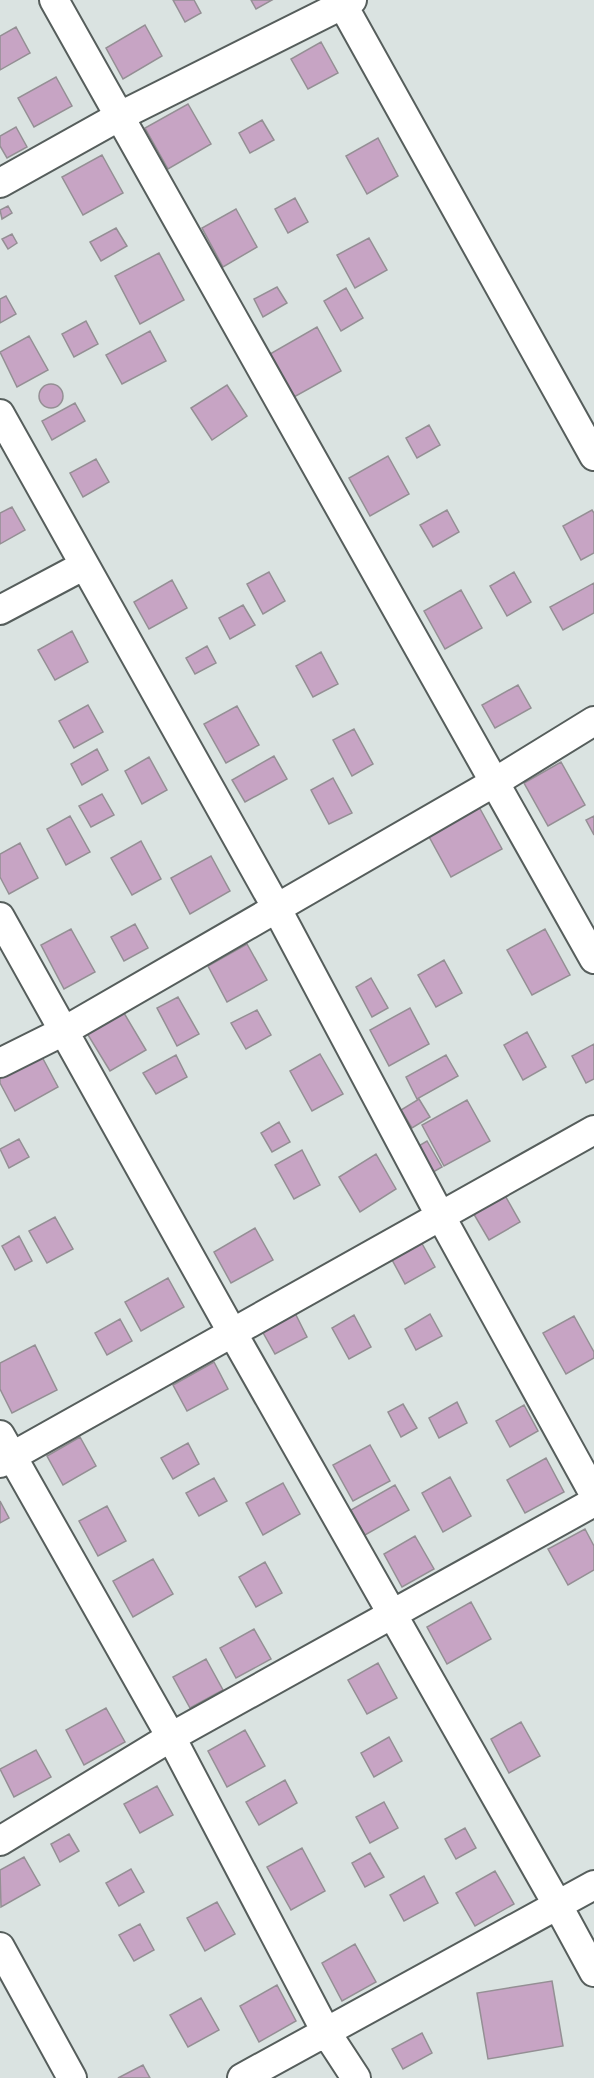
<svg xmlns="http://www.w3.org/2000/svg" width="594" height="2078" font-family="Jost,sans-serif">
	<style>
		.building { fill: #c7a4c4; stroke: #948f94; stroke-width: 1.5 }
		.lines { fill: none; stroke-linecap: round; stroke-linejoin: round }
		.minor-casing { stroke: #565e5c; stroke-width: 32 }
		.minor { stroke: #fff; stroke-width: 28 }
	</style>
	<rect width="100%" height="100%" fill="#dae3e1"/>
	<path class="building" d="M173 0H194L201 13 185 22Z
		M251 0H272L256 9Z
		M145 25 162 56 123 79 106 48Z
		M16 27 30 53 0 70V36Z
		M321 42 338 73 308 89 291 59Z
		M56 77 72 106 34 127 18 98Z
		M188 104 211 144 168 169 145 128Z
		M262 120 274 140 250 153 239 133Z
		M16 127 27 147 7 158 0 146V136Z
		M378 138 398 176 367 194 346 156Z
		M102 155 123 193 83 215 62 177Z
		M295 198 308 222 288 233 275 209Z
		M8 206 12 213 2 219 0 210Z
		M236 209 257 247 223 267 202 228Z
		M116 228 127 246 101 261 90 242Z
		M12 234 17 243 8 249 2 239Z
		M369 238 387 270 355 288 337 255Z
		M159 253 184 300 140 324 115 276Z
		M277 287 287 303 263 317 254 299Z
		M346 288 363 318 341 331 324 301Z
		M6 296 16 314 0 323V299Z
		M86 321 98 344 74 357 62 334Z
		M317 327 341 371 294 397 270 354Z
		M150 331 166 361 122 384 106 355Z
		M29 336 48 370 17 387 0 352Z
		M39 396a12 12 0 1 1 24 0a12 12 0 1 1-24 0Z
		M227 385 247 416 212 440 191 408Z
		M75 403 85 421 52 440 42 421Z
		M429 425 440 445 417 458 406 438Z
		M388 456 409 494 370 516 349 478Z
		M96 459 109 482 83 497 70 473Z
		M12 507 25 530 0 544V513Z
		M447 510 459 532 433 547 420 525Z
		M592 510 594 513V553L581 560 563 526Z
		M269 572 285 601 263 614 247 584Z
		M514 572 531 602 507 616 490 586Z
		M172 580 187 608 149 629 134 602Z
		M594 583V613L563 630 550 607Z
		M461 590 482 628 445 649 424 611Z
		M243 605 255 625 230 639 219 618Z
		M72 631 88 662 55 680 38 650Z
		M207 646 216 663 195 674 186 658Z
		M321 652 338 684 313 697 296 666Z
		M518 685 531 708 495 728 482 705Z
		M88 705 103 732 74 748 59 721Z
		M237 706 259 745 226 763 204 724Z
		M354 729 373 764 352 776 333 740Z
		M97 749 108 770 82 785 71 764Z
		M274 756 287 779 245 802 232 780Z
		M149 757 167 790 142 804 125 771Z
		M561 762 585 805 548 826 524 783Z
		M333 778 352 813 329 824 311 790Z
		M102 794 114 815 91 827 79 806Z
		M478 805 502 849 451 877 427 833Z
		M70 816 90 852 66 865 47 829Z
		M594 816V835L586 820Z
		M141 841 161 879 132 895 111 858Z
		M20 843 38 878 9 894 0 877V854Z
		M211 856 230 891 190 914 171 878Z
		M135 924 148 948 124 961 111 937Z
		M71 929 95 972 64 989 41 945Z
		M545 929 570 975 532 995 507 950Z
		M247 944 267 980 227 1002 208 966Z
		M444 960 462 993 436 1007 418 975Z
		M371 978 388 1008 372 1017 356 987Z
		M178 997 199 1034 177 1046 157 1008Z
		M121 1008 146 1050 110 1071 85 1030Z
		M410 1008 429 1044 389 1066 370 1030Z
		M257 1010 271 1035 246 1049 231 1023Z
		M527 1032 546 1067 523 1080 504 1045Z
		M594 1044V1079L586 1083 572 1056Z
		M320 1054 343 1094 312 1111 290 1071Z
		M41 1055 58 1087 15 1111 0 1083V1077Z
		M176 1055 187 1077 156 1094 143 1073Z
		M446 1055 458 1076 417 1099 406 1077Z
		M419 1099 430 1117 412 1128 401 1110Z
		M467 1100 490 1141 444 1166 422 1125Z
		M279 1122 290 1142 272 1152 261 1133Z
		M19 1139 29 1157 9 1168 0 1149Z
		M427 1141 442 1167 428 1175 412 1150Z
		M302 1150 320 1185 294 1199 275 1165Z
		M376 1154 396 1189 360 1212 339 1177Z
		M503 1192 520 1222 489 1240 472 1211Z
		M55 1217 73 1249 47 1263 29 1231Z
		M255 1228 273 1260 231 1283 214 1252Z
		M19 1236 32 1261 15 1270 2 1246Z
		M420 1240 435 1267 405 1284 390 1256Z
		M168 1278 184 1307 141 1331 125 1302Z
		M294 1311 307 1337 275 1354 261 1329Z
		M430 1314 442 1336 416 1350 405 1329Z
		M354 1315 371 1347 349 1359 332 1328Z
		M574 1316 594 1352V1358L566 1374 543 1333Z
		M120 1319 132 1341 107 1355 95 1333Z
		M35 1345 57 1390 12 1413 0 1389V1363Z
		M214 1362 228 1389 187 1411 173 1385Z
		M457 1402 467 1423 439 1438 429 1418Z
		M403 1404 417 1428 401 1437 388 1412Z
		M524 1405 538 1431 510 1447 496 1421Z
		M80 1437 96 1466 63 1485 47 1456Z
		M188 1443 199 1464 173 1479 161 1458Z
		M370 1445 390 1481 353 1501 333 1465Z
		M546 1458 564 1492 525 1513 507 1480Z
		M450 1477 471 1516 443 1532 422 1493Z
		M214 1478 227 1501 199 1516 186 1493Z
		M283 1483 300 1514 263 1535 246 1503Z
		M395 1485 409 1510 365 1535 351 1510Z
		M0 1501 9 1518 0 1523Z
		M107 1506 126 1541 98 1556 79 1521Z
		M585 1529 594 1546V1570L568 1585 548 1549Z
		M415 1536 434 1569 402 1587 384 1554Z
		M153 1559 173 1594 133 1617 113 1581Z
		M265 1562 282 1593 256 1607 239 1577Z
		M471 1602 491 1639 447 1664 427 1627Z
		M254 1629 271 1659 236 1678 220 1648Z
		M206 1659 223 1690 190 1708 173 1677Z
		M378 1663 397 1698 367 1714 348 1680Z
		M106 1708 125 1742 84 1765 66 1730Z
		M521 1722 540 1756 509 1773 491 1739Z
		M245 1730 265 1766 227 1787 208 1751Z
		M389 1737 402 1761 374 1777 361 1753Z
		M36 1750 51 1777 14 1797 0 1769Z
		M285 1780 297 1803 259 1825 246 1802Z
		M157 1786 173 1815 140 1833 124 1804Z
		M384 1802 398 1828 370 1843 356 1817Z
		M465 1828 476 1848 456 1859 445 1839Z
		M69 1834 79 1851 60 1862 51 1844Z
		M302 1848 325 1891 291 1910 267 1867Z
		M370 1853 384 1877 365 1887 352 1863Z
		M24 1857 40 1885 1 1907 0 1870Z
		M131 1869 144 1892 119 1906 106 1883Z
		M495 1871 514 1904 475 1926 456 1893Z
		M424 1876 438 1903 404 1921 390 1895Z
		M217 1902 235 1934 205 1951 187 1918Z
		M140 1924 154 1950 134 1961 119 1935Z
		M355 1944 376 1982 342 2001 322 1963Z
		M552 1981 563 2046 488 2059 477 1993Z
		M277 1985 296 2021 259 2042 240 2006Z
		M201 1998 219 2030 188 2047 170 2015Z
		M422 2033 432 2053 403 2069 392 2049Z
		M143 2065 150 2078H118Z"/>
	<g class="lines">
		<g class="minor-casing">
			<path id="minor" d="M54 0 594 959
				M340 0 594 456
				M0 183 120 116 352 0
				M0 414 270 896 434 1204 594 1494
				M0 610 83 566
				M0 917 232 1332 557 1904 594 1972
				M0 1063 64 1031 495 782 594 721
				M0 1435 171 1737 326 2032 356 2078
				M0 1463 594 1130
				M0 1841 171 1737 594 1502
				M0 1947 72 2078
				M242 2078 594 1885"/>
		</g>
		<use href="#minor" class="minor"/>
	</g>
</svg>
